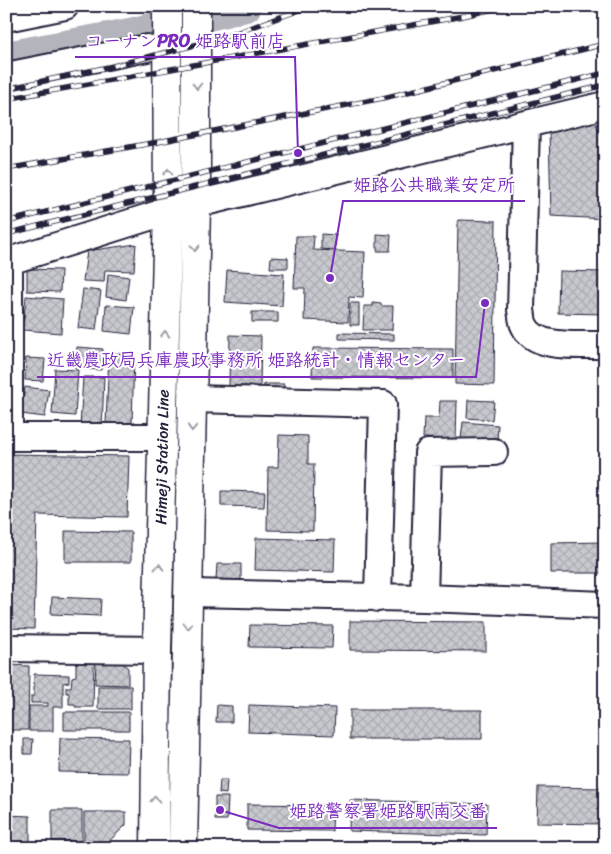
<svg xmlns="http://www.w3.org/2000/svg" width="611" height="854" font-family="Sriracha,'Klee One',sans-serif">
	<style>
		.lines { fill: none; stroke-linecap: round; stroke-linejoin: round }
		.river { stroke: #b4b4bc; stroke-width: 32 }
		.building { fill: url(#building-cross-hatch); stroke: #22223b }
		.minor-casing { stroke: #22223b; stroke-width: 30 }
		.major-casing { stroke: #22223b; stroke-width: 31 }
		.minor { stroke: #fff; stroke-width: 26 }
		.major { stroke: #fff; stroke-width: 28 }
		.rail-casing { stroke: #22223b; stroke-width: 5.5 }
		.rail { stroke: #fff; stroke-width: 4; stroke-dasharray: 11; stroke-linecap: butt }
		.oneway { stroke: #9c9ca7 }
		.labels { text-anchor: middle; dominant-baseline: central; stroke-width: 4; stroke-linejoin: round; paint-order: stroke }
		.street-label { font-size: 16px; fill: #22223b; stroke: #fff }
		.leader { fill: none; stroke: #7b2cbf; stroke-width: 2 }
		.callout-dot { fill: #7b2cbf; stroke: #fff; stroke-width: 2 }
		.callout-label { font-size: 18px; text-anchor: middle; font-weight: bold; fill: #7b2cbf; stroke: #fff; stroke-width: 4; stroke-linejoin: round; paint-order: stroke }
	</style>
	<defs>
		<pattern id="building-cross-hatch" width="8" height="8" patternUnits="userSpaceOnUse" patternTransform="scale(1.25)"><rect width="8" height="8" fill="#c8c8cf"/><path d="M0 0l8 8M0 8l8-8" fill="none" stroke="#acacb3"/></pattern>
	</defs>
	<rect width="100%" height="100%" fill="#fff"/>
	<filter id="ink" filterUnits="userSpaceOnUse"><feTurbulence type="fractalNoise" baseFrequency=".02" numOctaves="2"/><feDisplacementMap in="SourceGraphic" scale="10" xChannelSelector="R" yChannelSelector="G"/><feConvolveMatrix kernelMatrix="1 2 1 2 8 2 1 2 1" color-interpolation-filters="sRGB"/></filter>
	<g filter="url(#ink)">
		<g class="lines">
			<path class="river" d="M6 57 130 34 246 6"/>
		</g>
		<path class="building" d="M594 119 605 145V219L551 216 549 128Z
			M458 220 496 221 494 385 455 384Z
			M321 234 336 235 335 250 321 249Z
			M377 234 391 235 390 251H377Z
			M296 236H314L313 250 365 252 363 298 349 297 348 322 304 320 305 288H294Z
			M136 244 134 271 105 270 104 282 83 281 87 251Z
			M271 257 288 258V268H270Z
			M27 269 61 270 60 292 27 291Z
			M227 270 284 274 282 306 225 302Z
			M559 271 605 272V314L558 313Z
			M108 274 129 277 126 300 106 297Z
			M83 289 101 291 96 330 78 328Z
			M26 296 63 299 61 333 23 330Z
			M350 303H359V325H350Z
			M373 303 381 304V306H393L392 330H363L364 306H373Z
			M106 305 134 307 131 334 104 331Z
			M252 312H278V322H252Z
			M339 333 394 334V340L339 339Z
			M230 335 261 336 260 386H229Z
			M77 347 103 349 101 370 75 368Z
			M313 348 453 349V378L312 377Z
			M109 353 134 354 132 424 106 423Z
			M26 358 45 359 43 381 25 380Z
			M55 369 78 370 75 416 52 414Z
			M83 377H104L102 428 80 427Z
			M264 384H284V389H264Z
			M25 387 49 390 45 417 21 414Z
			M468 400 494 401 492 420 467 418Z
			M440 401H457L456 439 423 438 424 418H439Z
			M463 422 498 425 497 441 461 439Z
			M279 435 308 436V464H314L313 531 267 530 268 467H278Z
			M6 454 129 456 127 517 37 515 34 629 6 628Z
			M221 491 265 492 264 507 221 506Z
			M65 531 131 532V562H65Z
			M256 538 335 540 334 572 255 570Z
			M605 542V573H551V543Z
			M217 564H241V580L216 579Z
			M52 597 101 599 100 616 51 614Z
			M350 621 486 622V651L350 650Z
			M250 625 333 626 332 648 249 647Z
			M76 662 94 663 93 707H75V704H69V693H66V687H71L72 677 76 676Z
			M96 662H121L128 668V685L95 684Z
			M10 665 29 666 28 730H6V678H10Z
			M34 674 69 675V682L63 683V707H53V731H29V706H48V703H31V696H34Z
			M98 686H131V709H98Z
			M217 705 232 706V722H216Z
			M249 705 335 708 334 735 248 732Z
			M350 710H482V739H350Z
			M64 712H129V730H64Z
			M60 738 129 739 128 773 59 772Z
			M24 739H33L32 754H24Z
			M220 780H227L226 794 219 793Z
			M538 787 605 788V824L537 823Z
			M215 797H228L227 820H215Z
			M350 800 487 804 486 835 349 831Z
			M247 804 333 805 332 831 247 830Z
			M52 810H82V841H52Z
			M84 812H126V825L105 845H84Z
			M6 815 30 816V848H6Z"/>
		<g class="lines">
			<g class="minor-casing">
				<path id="minor" d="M6 18 65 6
					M6 76 147 48
					M526 124 521 310C522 314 522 321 524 325 535 351 582 344 605 345
					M6 262 168 211 605 105
					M192 399 383 404 378 598
					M6 437H162
					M9 437V261
					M189 593 424 598 605 605
					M424 598 428 453 494 452
					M6 648 157 650"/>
			</g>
			<g class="major-casing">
				<path id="major" d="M155 848 157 650 168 211 167 6
					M183 848 196 205V6"/>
			</g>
			<use href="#minor" class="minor"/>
			<use href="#major" class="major"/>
			<g class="rail-casing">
				<path id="rail" d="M6 89 113 66 222 38 311 6
					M6 99 463 16 506 6
					M6 169 158 142 383 98 605 44
					M6 222 605 73
					M6 234 605 85"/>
			</g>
			<use href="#rail" class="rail"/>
		</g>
		<defs><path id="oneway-chevron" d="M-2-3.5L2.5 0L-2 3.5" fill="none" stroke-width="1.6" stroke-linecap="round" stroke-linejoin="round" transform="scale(1.25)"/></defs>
		<g class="oneway">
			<use href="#oneway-chevron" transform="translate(197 86) rotate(90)"/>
			<use href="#oneway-chevron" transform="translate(168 172) rotate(-90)"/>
			<use href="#oneway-chevron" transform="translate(195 248) rotate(91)"/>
			<use href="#oneway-chevron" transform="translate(165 334) rotate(-89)"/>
			<use href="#oneway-chevron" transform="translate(192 428) rotate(91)"/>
			<use href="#oneway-chevron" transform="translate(159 567) rotate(-89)"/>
			<use href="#oneway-chevron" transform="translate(188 626) rotate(91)"/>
			<use href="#oneway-chevron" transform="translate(155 799) rotate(-89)"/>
		</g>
	</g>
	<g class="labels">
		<g class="street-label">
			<text transform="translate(162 457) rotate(-89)">Himeji Station Line</text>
		</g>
	</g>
	<path class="leader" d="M298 153L295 57H75M330 278L343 201H525M485 303L476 377H37M220 810L279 828H497"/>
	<g class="callout-dot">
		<circle cx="298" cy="153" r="5"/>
		<circle cx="330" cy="278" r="5"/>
		<circle cx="485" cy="303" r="5"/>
		<circle cx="220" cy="810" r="5"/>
	</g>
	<g class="callout-label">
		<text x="185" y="47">コーナンPRO 姫路駅前店</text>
		<text x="434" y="191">姫路公共職業安定所</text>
		<text x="256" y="366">近畿農政局兵庫農政事務所 姫路統計・情報センター</text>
		<text x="388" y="817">姫路警察署姫路駅南交番</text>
	</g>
	<rect width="611" height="854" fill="none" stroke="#fff" stroke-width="25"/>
	<rect x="12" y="12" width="586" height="829" fill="none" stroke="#22223b" stroke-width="2" filter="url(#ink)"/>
</svg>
